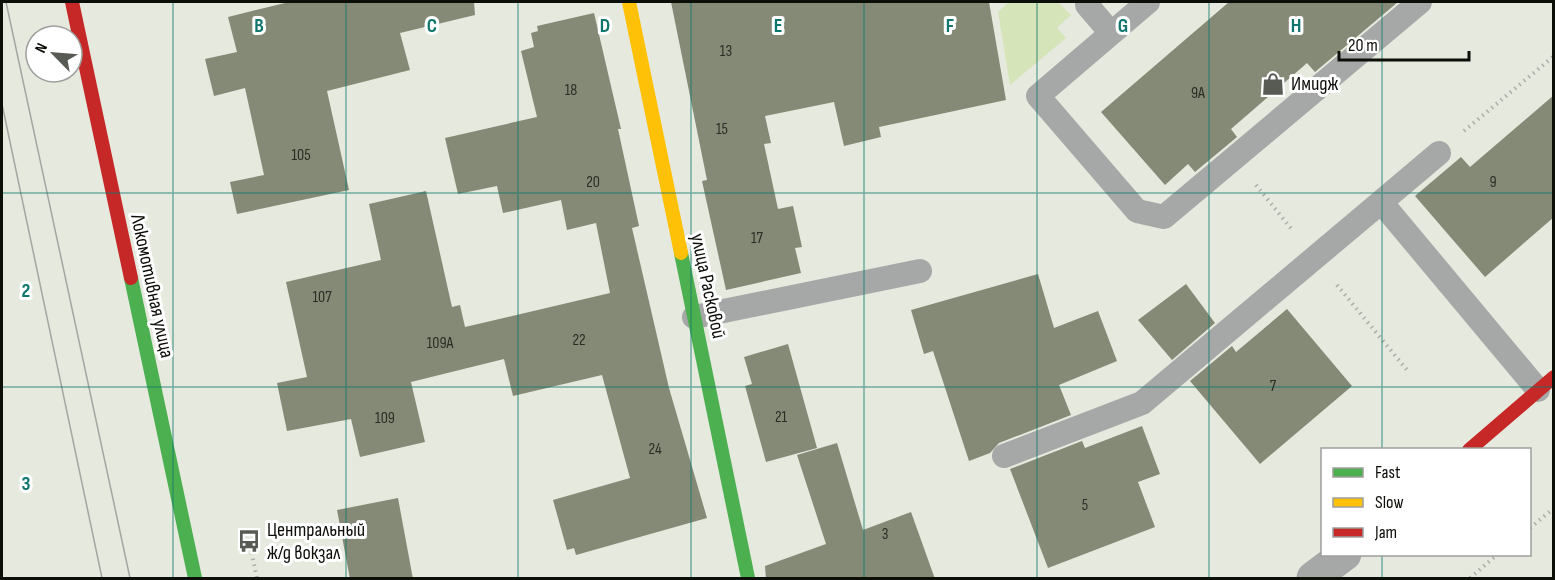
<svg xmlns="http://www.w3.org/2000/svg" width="1555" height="580" font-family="'Sofia Sans Condensed',sans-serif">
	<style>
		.green { fill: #d6e4ba }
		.building { fill: #858a76 }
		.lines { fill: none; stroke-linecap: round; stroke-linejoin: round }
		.path { stroke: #abaeaa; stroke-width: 4; stroke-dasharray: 1.5 4.5; stroke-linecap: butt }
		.lane { stroke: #a5a8a7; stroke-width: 24 }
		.street { stroke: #a5a8a7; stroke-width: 33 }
		.fast { stroke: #4caf50; stroke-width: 14 }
		.slow { stroke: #ffc107; stroke-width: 14 }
		.jam { stroke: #c62828; stroke-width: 14 }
		.tram { stroke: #a3a6a1; stroke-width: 1.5 }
		.grid { fill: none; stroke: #0f766e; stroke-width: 1.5; stroke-opacity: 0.55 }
		.labels { text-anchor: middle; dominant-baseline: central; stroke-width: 6; stroke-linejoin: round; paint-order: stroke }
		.number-label { font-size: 16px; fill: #2a2d24 }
		.poi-label { font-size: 20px; fill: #0c0e08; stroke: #fff; text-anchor: start }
		.street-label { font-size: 20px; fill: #0c0e08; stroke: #fff }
		.grid-label { font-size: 20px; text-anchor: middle; font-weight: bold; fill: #0f766e; stroke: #fff; stroke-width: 6; stroke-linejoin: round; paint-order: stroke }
	</style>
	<rect width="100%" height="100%" fill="#e5e9de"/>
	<path class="green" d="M1009 2H1058L1071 15 1057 28 1066 38 1010 85 998 12Z"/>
	<path class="building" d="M289 2H474L475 15 400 33 410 70 327 91 349 190 237 214 230 182 264 175 245 88 214 96 205 59 237 52 228 17Z
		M671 2H989L1006 100 879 127 881 137 844 146 834 102 765 116 771 143 764 144 778 209 793 206 802 247 795 248 801 273 726 290 702 181 707 180Z
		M1229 2H1398L1315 72 1307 63 1231 129 1237 137 1195 172 1188 164 1165 185 1101 112Z
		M594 13 621 129H618L639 226 632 228 669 388 707 518 576 555 574 548 567 550 553 500 630 478 602 375 513 396 504 359 411 382 425 442 360 457 351 419 287 431 277 383 307 377 286 282 381 260 369 204 426 191 452 307 460 305 465 327 610 293 596 223 567 230 561 200 503 213 497 186 458 194 445 138 537 117 521 51 534 47 531 33 538 31 537 26Z
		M1554 95V217L1485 277 1415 196 1461 157 1470 167Z
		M1038 274 1054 328 1098 311 1117 361 1059 385 1071 415 999 443 990 453 969 461 933 351 924 354 911 310Z
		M1186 284 1215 323 1172 360 1138 320Z
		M1287 309 1352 386 1260 464 1190 381 1232 346 1236 352Z
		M788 344 817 448 766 462 745 386 752 384 744 357Z
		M1142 426 1160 474 1138 482 1155 527 1048 568 1010 469 1082 441 1085 448Z
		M837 443 863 530 911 512 935 579H766L765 566 826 544 797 455Z
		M398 498 413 579H350L337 510Z"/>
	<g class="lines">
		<path class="path" d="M1464 131 1554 56
			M1256 185 1293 231
			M1337 285 1407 370
			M1530 528 1554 508
			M249 541 257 578
			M1470 578 1498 554"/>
		<path class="lane" d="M1148 2 1038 96 1137 211 1164 217 1420 2
			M1087 5 1111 33
			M1381 202 1439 153
			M694 317 920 271
			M1004 456 1142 403 1381 202 1538 390"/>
		<path class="street" d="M1313 578 1345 554"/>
		<path class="fast" d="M681 253 748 578
			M131 278 195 578"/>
		<path class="slow" d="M629 2 681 253"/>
		<path class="jam" d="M72 2 131 278
			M1469 450 1554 377"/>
		<path class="tram" d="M6 2 130 578
			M2 104 102 578"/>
	</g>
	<path class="grid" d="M173 2V578M346 2V578M518 2V578M691 2V578M864 2V578M1037 2V578M1209 2V578M1382 2V450M2 193H1554M2 387H1554M1382 554V578"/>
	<defs>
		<g id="shop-bare" transform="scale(1.8)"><path d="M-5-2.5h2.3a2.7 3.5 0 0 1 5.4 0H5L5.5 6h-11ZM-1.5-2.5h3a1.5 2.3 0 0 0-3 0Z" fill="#585b53" stroke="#fff" stroke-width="2.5" paint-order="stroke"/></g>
		<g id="bus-bare" transform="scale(1.8)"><path d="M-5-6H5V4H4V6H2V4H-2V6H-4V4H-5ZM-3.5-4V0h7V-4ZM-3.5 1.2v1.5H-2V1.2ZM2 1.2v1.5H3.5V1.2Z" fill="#585b53" stroke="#fff" stroke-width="2.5" paint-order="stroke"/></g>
	</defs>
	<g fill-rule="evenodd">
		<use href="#shop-bare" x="1273" y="84"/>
		<use href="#bus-bare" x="249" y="541"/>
	</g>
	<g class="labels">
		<g class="number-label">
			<text x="726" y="51">13</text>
			<text x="571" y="90">18</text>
			<text x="1198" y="93">9А</text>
			<text x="722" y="129">15</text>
			<text x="301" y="155">105</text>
			<text x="593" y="182">20</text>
			<text x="1493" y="182">9</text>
			<text x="757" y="238">17</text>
			<text x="322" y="297">107</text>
			<text x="579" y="340">22</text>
			<text x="440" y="343">109А</text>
			<text x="1273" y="386">7</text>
			<text x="781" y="417">21</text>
			<text x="385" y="418">109</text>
			<text x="655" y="449">24</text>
			<text x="1085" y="505">5</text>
			<text x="885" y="534">3</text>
		</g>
		<g class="poi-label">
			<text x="1291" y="84">Имидж</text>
			<text x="267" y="530">Центральный<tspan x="267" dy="23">ж/д вокзал</tspan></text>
		</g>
		<g class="street-label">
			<text transform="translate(152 286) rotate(78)">Локомотивная улица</text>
			<text transform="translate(708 286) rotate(78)">улица Расковой</text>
		</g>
	</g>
	<g class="grid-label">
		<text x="259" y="32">B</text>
		<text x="432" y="32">C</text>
		<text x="605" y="32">D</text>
		<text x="778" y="32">E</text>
		<text x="950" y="32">F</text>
		<text x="1123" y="32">G</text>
		<text x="1296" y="32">H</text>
		<text x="26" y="297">2</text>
		<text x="26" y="490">3</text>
	</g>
	<rect width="1555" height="580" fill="none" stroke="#0c0e08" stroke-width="6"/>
	<rect x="1321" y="448" width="210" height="108" fill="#ffffff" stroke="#9e9f9c" stroke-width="1.5"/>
	<rect x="1333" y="468" width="30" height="9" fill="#4caf50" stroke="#9e9f9c" stroke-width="1.5"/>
	<text x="1375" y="478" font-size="18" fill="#0c0e08">Fast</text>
	<rect x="1333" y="498" width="30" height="9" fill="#ffc107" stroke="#9e9f9c" stroke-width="1.5"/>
	<text x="1375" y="508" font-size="18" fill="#0c0e08">Slow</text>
	<rect x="1333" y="528" width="30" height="9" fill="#c62828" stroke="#9e9f9c" stroke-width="1.5"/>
	<text x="1375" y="538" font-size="18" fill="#0c0e08">Jam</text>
	<g transform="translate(54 54) rotate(295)"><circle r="28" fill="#ffffff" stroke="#9e9f9c" stroke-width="1.5"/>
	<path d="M0-4.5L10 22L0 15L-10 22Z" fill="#585b53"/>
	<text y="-9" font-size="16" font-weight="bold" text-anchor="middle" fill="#0c0e08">N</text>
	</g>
	<path d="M1339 51v9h130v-9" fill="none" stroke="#0c0e08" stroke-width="3"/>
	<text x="1348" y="51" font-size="18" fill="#0c0e08" stroke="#ffffff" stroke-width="4.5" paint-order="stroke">20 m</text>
</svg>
